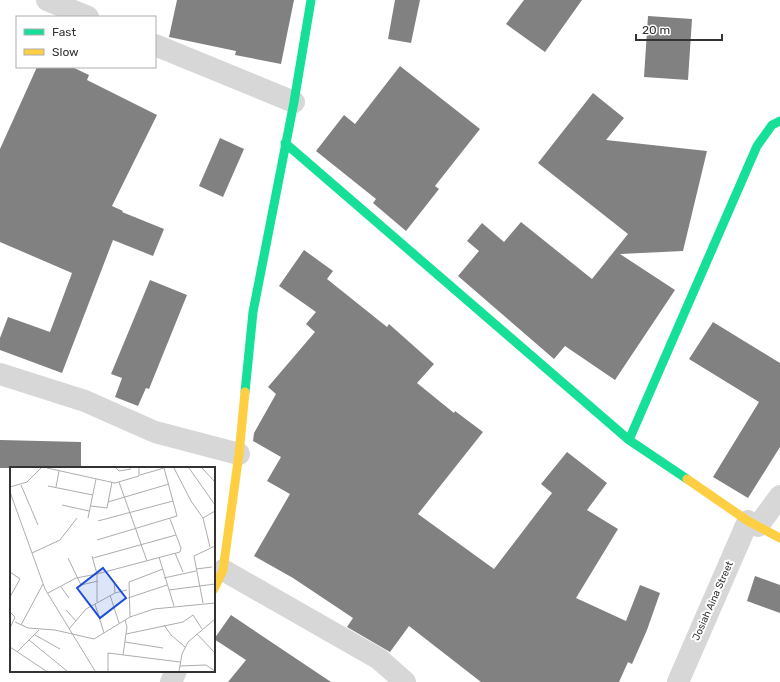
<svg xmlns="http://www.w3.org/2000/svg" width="780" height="682" font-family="Rubik,sans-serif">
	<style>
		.building { fill: #818181 }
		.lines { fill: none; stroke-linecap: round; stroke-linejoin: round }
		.street { stroke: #d7d7d7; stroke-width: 22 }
		.fast { stroke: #16e098; stroke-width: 9 }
		.slow { stroke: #ffcf43; stroke-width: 9 }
		.labels { text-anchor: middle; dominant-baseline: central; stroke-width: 4; stroke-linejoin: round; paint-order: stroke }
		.street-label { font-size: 10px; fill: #333; stroke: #fff }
		.inset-road { fill: none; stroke: #adadad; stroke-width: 1 }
		.view { fill: #1d4ed8; fill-opacity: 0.15; stroke: #1d4ed8; stroke-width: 2 }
		.inset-edge { fill: none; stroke: #333; stroke-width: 2 }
	</style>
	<rect width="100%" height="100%" fill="#fff"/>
	<path class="building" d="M177 0H294L281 64 235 55 236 51 169 37Z
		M395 0H420L411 43 388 39Z
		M524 0H582L545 52 506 24Z
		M648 16 692 19 688 80 644 77Z
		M400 66 480 129 435 186 439 189 406 231 373 203 376 199 316 151 344 115 355 124Z
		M37 67H72L89 75 87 80 157 115 112 206 123 211 122 212 164 229 153 256 113 240 62 373 0 350V338L8 317 50 332 72 273 0 242V149Z
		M593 93 624 118 606 140 707 151 683 251 620 254 675 290 615 380 565 346 554 359 458 276 479 251 467 241 482 223 504 242 521 222 592 279 628 234 538 163Z
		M220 138 244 149 223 197 199 186Z
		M304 250 333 271 327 279 387 327 389 324 434 364 417 383 454 413 455 411 483 432 418 514 494 569 552 493 541 484 567 452 607 483 587 510 618 529 576 598 626 621 640 585 660 593 647 630 632 664 628 662 619 682H481L409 626 390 652 347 627 353 618 293 578 254 556 290 494 267 481 281 457 253 441 254 433 276 394 268 387 315 332 306 324 316 312 279 286Z
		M150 280 187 295 149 389 146 388 138 406 115 397 122 378 111 374Z
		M713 322 780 363V447L748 498 713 477 759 402 689 359Z
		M0 440 81 442V468H0Z
		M755 576 780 585V613L747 601Z
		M231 615 331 682H228L246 660 214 639Z"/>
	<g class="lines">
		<path class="street" d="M47 0 88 17
			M155 45 294 102
			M0 374 85 401 155 432 239 454
			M758 526 780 496
			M223 570 379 659 405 682
			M171 682 176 671
			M678 682 748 521"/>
		<path class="fast" d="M285 143 629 440 687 479
			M245 392 253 312 294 102 311 0
			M629 440 757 146 772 125 780 121"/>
		<path class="slow" d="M687 479 748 521 780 538
			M214 589 223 570 239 454 245 392"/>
	</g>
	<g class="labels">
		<g class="street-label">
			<text transform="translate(713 601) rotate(-66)">Josiah Aina Street</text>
		</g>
	</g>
	<g transform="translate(10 467)">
		<rect width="205" height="205" fill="#fff"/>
		<path class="inset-road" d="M37 1 105 16 129 9V1M106 1 109 4 121 2M164 1 181 34 193 51 200 80M179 1 205 38M192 1 205 15M130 8 154 1M109 15 137 94M11 18 28 58M38 19 83 28M0 20 17 15 31 1M46 20 49 4M0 25 35 122 85 204M98 35 159 17M52 38 79 44M81 39 97 41 102 15M78 51 86 12M193 51 205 44M88 54 163 34M87 73 167 49 154 1M22 86 50 73 67 51M165 86 173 105M82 89 87 107V135M149 90 164 139M58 91 71 118 88 114M83 91 166 68M186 102 202 100M0 105 10 112 0 130M87 107 170 85 171 81 160 52M154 111 186 104M104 114 105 126M51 120 59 131M159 123 205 117M38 126 66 111 87 107M100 128 109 156M118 131 157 118M193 136 184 89 205 79M85 137 94 166M56 143 66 154M0 145 5 150 0 161M120 150 119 115 153 102M5 155 18 161 45 163 84 172 120 150 144 142 205 136M11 158 33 117M154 158 161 168 175 180M59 162 76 142 105 126 117 123M116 167 173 155 183 148 192 162M187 167 205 186M25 168 50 182M19 173 57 204M115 175 153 181M0 180 36 204M7 185 29 163M113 188 117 160 115 153M170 199 196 198 205 204M98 204V186L170 195M169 204 172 187 178 175 205 152"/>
		<path class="view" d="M93 101 116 131 90 151 67 121Z"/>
		<rect width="205" height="205" class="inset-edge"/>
	</g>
	<rect x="16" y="16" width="140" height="52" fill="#ffffff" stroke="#adadad"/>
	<rect x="24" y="29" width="20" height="6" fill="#16e098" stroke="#adadad"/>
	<text x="52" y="36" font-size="12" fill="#333333">Fast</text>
	<rect x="24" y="49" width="20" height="6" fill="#ffcf43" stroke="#adadad"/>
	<text x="52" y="56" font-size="12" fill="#333333">Slow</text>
	<path d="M636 34v6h86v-6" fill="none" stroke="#333333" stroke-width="2"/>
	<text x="642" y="34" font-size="12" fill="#333333" stroke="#ffffff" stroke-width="3" paint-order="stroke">20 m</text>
</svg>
